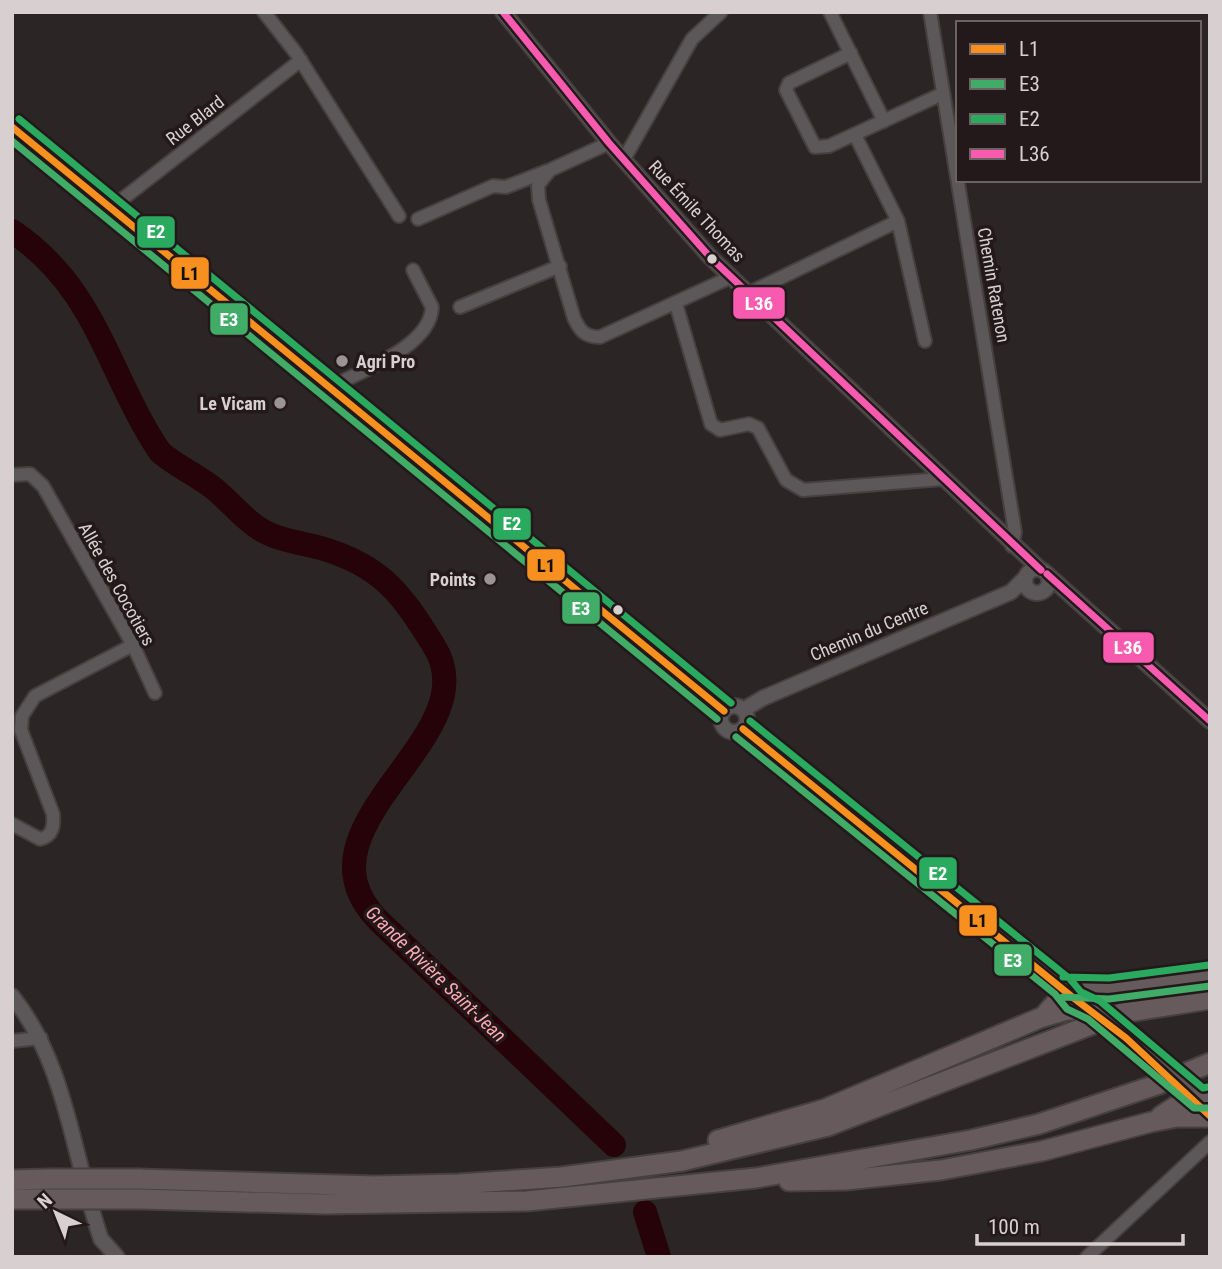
<svg xmlns="http://www.w3.org/2000/svg" width="1222" height="1269" font-family="'Roboto Condensed',sans-serif">
	<style>
		.lines { fill: none; stroke-linecap: round; stroke-linejoin: round }
		.river { stroke: #250308; stroke-width: 24 }
		.minor-casing { stroke: #464041; stroke-width: 16 }
		.tertiary-casing { stroke: #464041; stroke-width: 18 }
		.trunk-casing { stroke: #464041; stroke-width: 23 }
		.minor { stroke: #5c5758; stroke-width: 12 }
		.tertiary { stroke: #5c5758; stroke-width: 14 }
		.trunk { stroke: #665a5c; stroke-width: 19 }
		.tertiary-bridge-casing { stroke: #464041; stroke-width: 18; stroke-linecap: butt }
		.trunk-bridge-casing { stroke: #464041; stroke-width: 23; stroke-linecap: butt }
		.tertiary-bridge { stroke: #5c5758; stroke-width: 14 }
		.trunk-bridge { stroke: #665a5c; stroke-width: 19 }
		.bus-1-casing { stroke: #24191a; stroke-width: 12 }
		.bus-2-casing { stroke: #24191a; stroke-width: 12 }
		.bus-3-casing { stroke: #24191a; stroke-width: 12 }
		.bus-4-casing { stroke: #24191a; stroke-width: 12 }
		.bus-1 { stroke: #f7901e; stroke-width: 7 }
		.bus-2 { stroke: #40ac67; stroke-width: 7 }
		.bus-3 { stroke: #29aa5f; stroke-width: 7 }
		.bus-4 { stroke: #f75aaf; stroke-width: 7 }
		.bus-dot { fill: #d8d0d0; stroke: #24191a; stroke-width: 2.5 }
		.poi-dot { fill: #9b9494; stroke: #24191a; stroke-width: 2.5 }
		.labels { text-anchor: middle; dominant-baseline: central; stroke-width: 7; stroke-linejoin: round; paint-order: stroke }
		.street-label { font-size: 18px; fill: #d8d0d0; stroke: #24191a }
		.poi-label { font-size: 18px; font-weight: bold; fill: #d8d0d0; stroke: #24191a; text-anchor: end }
		.water-label { font-size: 19px; font-style: italic; fill: #fdaab4; stroke: #24191a }
		.line-badge { stroke: #24191a; stroke-width: 2.5 }
		.badge-label { font-size: 19px; text-anchor: middle; font-weight: bold; fill: #fff }
		.pale-badge-label { font-size: 19px; text-anchor: middle; font-weight: bold; fill: #111 }
	</style>
	<rect width="100%" height="100%" fill="#2b2525"/>
	<g class="lines">
		<path class="river" d="M12 231C98 289 107 373 160 452 176 466 195 474 212 487 229 500 242 518 260 529 277 540 302 543 321 548 382 566 401 593 434 646 492 737 286 825 378 920L614 1145
			M645 1212 659 1257"/>
		<g class="minor-casing">
			<path id="minor" d="M264 12 296 53 399 216
				M830 12 884 121
				M930 12 1015 532 1012 546
				M851 53 789 83 786 90 815 147 829 146 942 94
				M855 135 898 221 925 341
				M609 143 550 170 538 185 539 200 574 318C580 331 585 337 600 337L731 277
				M624 159 692 39 721 12
				M111 208 301 60
				M418 219 493 186 506 187 547 171
				M749 293 898 221
				M676 304 711 424 720 430 749 424 758 428 786 480 803 490 942 479
				M460 307 560 266
				M331 387C363 370 431 346 432 307L413 270
				M12 475 30 474 43 486 133 645 155 693
				M12 824 40 839C53 836 54 826 53 814L21 730 22 716 35 696 133 645
				M12 1041 41 1038
				M1087 1257 1210 1142"/>
		</g>
		<g class="tertiary-casing">
			<path id="tertiary" d="M503 12 609 143 710 257 1041 570
				M12 127 724 711
				M1025 581a12 12 0 1 1 24 0a12 12 0 1 1-24 0Z
				M1047 574 1210 721
				M721 719a13 13 0 1 1 26 0a13 13 0 1 1-26 0Z
				M743 710 763 698 1011 592 1025 578
				M743 729 1063 987 1074 1001 1090 1008
				M12 996C67 1064 73 1158 101 1239L117 1257"/>
		</g>
		<g class="trunk-casing">
			<path id="trunk" d="M1043 1017 1058 1000 1063 987 1109 989 1210 975
				M1161 1116 1184 1101 1186 1089 1200 1099 1210 1097
				M718 1140 825 1109 1040 1018 1067 1010H1094L1109 989
				M139 1179 375 1186 458 1184 562 1177 682 1161 828 1126 1122 1013 1210 999
				M12 1180 49 1179
				M789 1181 846 1180 941 1170 1042 1151 1151 1122 1177 1117H1210
				M12 1199H51
				M140 1199 325 1204 527 1201 756 1178 971 1140 1039 1124 1159 1084 1210 1063"/>
		</g>
		<use href="#minor" class="minor"/>
		<use href="#tertiary" class="tertiary"/>
		<use href="#trunk" class="trunk"/>
		<g class="tertiary-bridge-casing">
			<path id="tertiary-bridge" d="M1099 1015 1186 1089"/>
		</g>
		<g class="trunk-bridge-casing">
			<path id="trunk-bridge" d="M49 1179H139
				M51 1199H140"/>
		</g>
		<use href="#tertiary-bridge" class="tertiary-bridge"/>
		<use href="#trunk-bridge" class="trunk-bridge"/>
		<g class="bus-1-casing">
			<path id="bus-1" d="M12 127 724 711
				M743 729 1071 996 1126 1038 1210 1116"/>
		</g>
		<g class="bus-2-casing">
			<path id="bus-2" d="M12 141 717 719
				M736 737 1055 994 1067 1009 1088 1019 1194 1108H1210
				M1063 997 1109 999 1210 986"/>
		</g>
		<g class="bus-3-casing">
			<path id="bus-3" d="M19 119 731 703
				M750 721 1070 979 1081 992 1100 1001 1203 1088 1208 1087
				M1063 977 1109 978 1209 965"/>
		</g>
		<g class="bus-4-casing">
			<path id="bus-4" d="M503 12 609 143 710 257 1041 570
				M1047 574 1210 721"/>
		</g>
		<use href="#bus-1" class="bus-1"/>
		<use href="#bus-2" class="bus-2"/>
		<use href="#bus-3" class="bus-3"/>
		<use href="#bus-4" class="bus-4"/>
	</g>
	<g class="bus-dot">
		<circle cx="712" cy="259" r="6"/>
		<circle cx="618" cy="610" r="6"/>
	</g>
	<g class="poi-dot">
		<circle cx="342" cy="361" r="7"/>
		<circle cx="280" cy="403" r="7"/>
		<circle cx="490" cy="579" r="7"/>
	</g>
	<g class="labels">
		<g class="street-label">
			<text transform="translate(195 120) rotate(-38)">Rue Blard</text>
			<text transform="translate(697 211) rotate(47)">Rue Émile Thomas</text>
			<text transform="translate(994 285) rotate(80)">Chemin Ratenon</text>
			<text transform="translate(117 584) rotate(61)">Allée des Cocotiers</text>
			<text transform="translate(869 631) rotate(-23)">Chemin du Centre</text>
		</g>
		<g class="poi-label">
			<text x="356" y="361" text-anchor="start">Agri Pro</text>
			<text x="266" y="403">Le Vicam</text>
			<text x="476" y="579">Points</text>
		</g>
		<g class="water-label">
			<text transform="translate(436 974) rotate(44)">Grande Rivière Saint-Jean</text>
		</g>
	</g>
	<g class="line-badge">
		<rect x="136" y="215" width="40" height="34" rx="7" fill="#29aa5f"/>
		<rect x="170" y="256" width="40" height="34" rx="7" fill="#f7901e"/>
		<rect x="732" y="286" width="54" height="34" rx="7" fill="#f75aaf"/>
		<rect x="209" y="302" width="40" height="34" rx="7" fill="#40ac67"/>
		<rect x="492" y="507" width="40" height="34" rx="7" fill="#29aa5f"/>
		<rect x="526" y="548" width="40" height="34" rx="7" fill="#f7901e"/>
		<rect x="561" y="591" width="40" height="34" rx="7" fill="#40ac67"/>
		<rect x="1102" y="631" width="53" height="33" rx="7" fill="#f75aaf"/>
		<rect x="918" y="856" width="40" height="34" rx="7" fill="#29aa5f"/>
		<rect x="958" y="904" width="40" height="33" rx="7" fill="#f7901e"/>
		<rect x="993" y="943" width="40" height="34" rx="7" fill="#40ac67"/>
	</g>
	<g class="badge-label">
		<text x="156" y="238">E2</text>
		<text x="759" y="310">L36</text>
		<text x="229" y="326">E3</text>
		<text x="512" y="530">E2</text>
		<text x="581" y="615">E3</text>
		<text x="1128" y="654">L36</text>
		<text x="938" y="880">E2</text>
		<text x="1013" y="967">E3</text>
	</g>
	<g class="pale-badge-label">
		<text x="190" y="280">L1</text>
		<text x="546" y="572">L1</text>
		<text x="978" y="927">L1</text>
	</g>
	<rect width="1222" height="1269" fill="none" stroke="#d8d0d0" stroke-width="28"/>
	<rect x="956" y="21" width="245" height="161" fill="#24191a" stroke="#6c6263" stroke-width="2"/>
	<rect x="970" y="44" width="35" height="10" fill="#f7901e" stroke="#6c6263" stroke-width="2"/>
	<text x="1019" y="56" font-size="21" fill="#d8d0d0">L1</text>
	<rect x="970" y="79" width="35" height="10" fill="#40ac67" stroke="#6c6263" stroke-width="2"/>
	<text x="1019" y="91" font-size="21" fill="#d8d0d0">E3</text>
	<rect x="970" y="114" width="35" height="10" fill="#29aa5f" stroke="#6c6263" stroke-width="2"/>
	<text x="1019" y="126" font-size="21" fill="#d8d0d0">E2</text>
	<rect x="970" y="149" width="35" height="10" fill="#f75aaf" stroke="#6c6263" stroke-width="2"/>
	<text x="1019" y="161" font-size="21" fill="#d8d0d0">L36</text>
	<g transform="translate(56 1213) rotate(317)" stroke="#24191a" stroke-width="5" paint-order="stroke">
	<path d="M0-5L12 26L0 18L-12 26Z" fill="#d8d0d0"/>
	<text y="-10" font-size="19" font-weight="bold" text-anchor="middle" fill="#d8d0d0">N</text>
	</g>
	<path d="M977 1234v10h206v-10" fill="none" stroke="#d8d0d0" stroke-width="3.5"/>
	<text x="988" y="1234" font-size="21" fill="#d8d0d0" stroke="#24191a" stroke-width="5" paint-order="stroke">100 m</text>
</svg>
